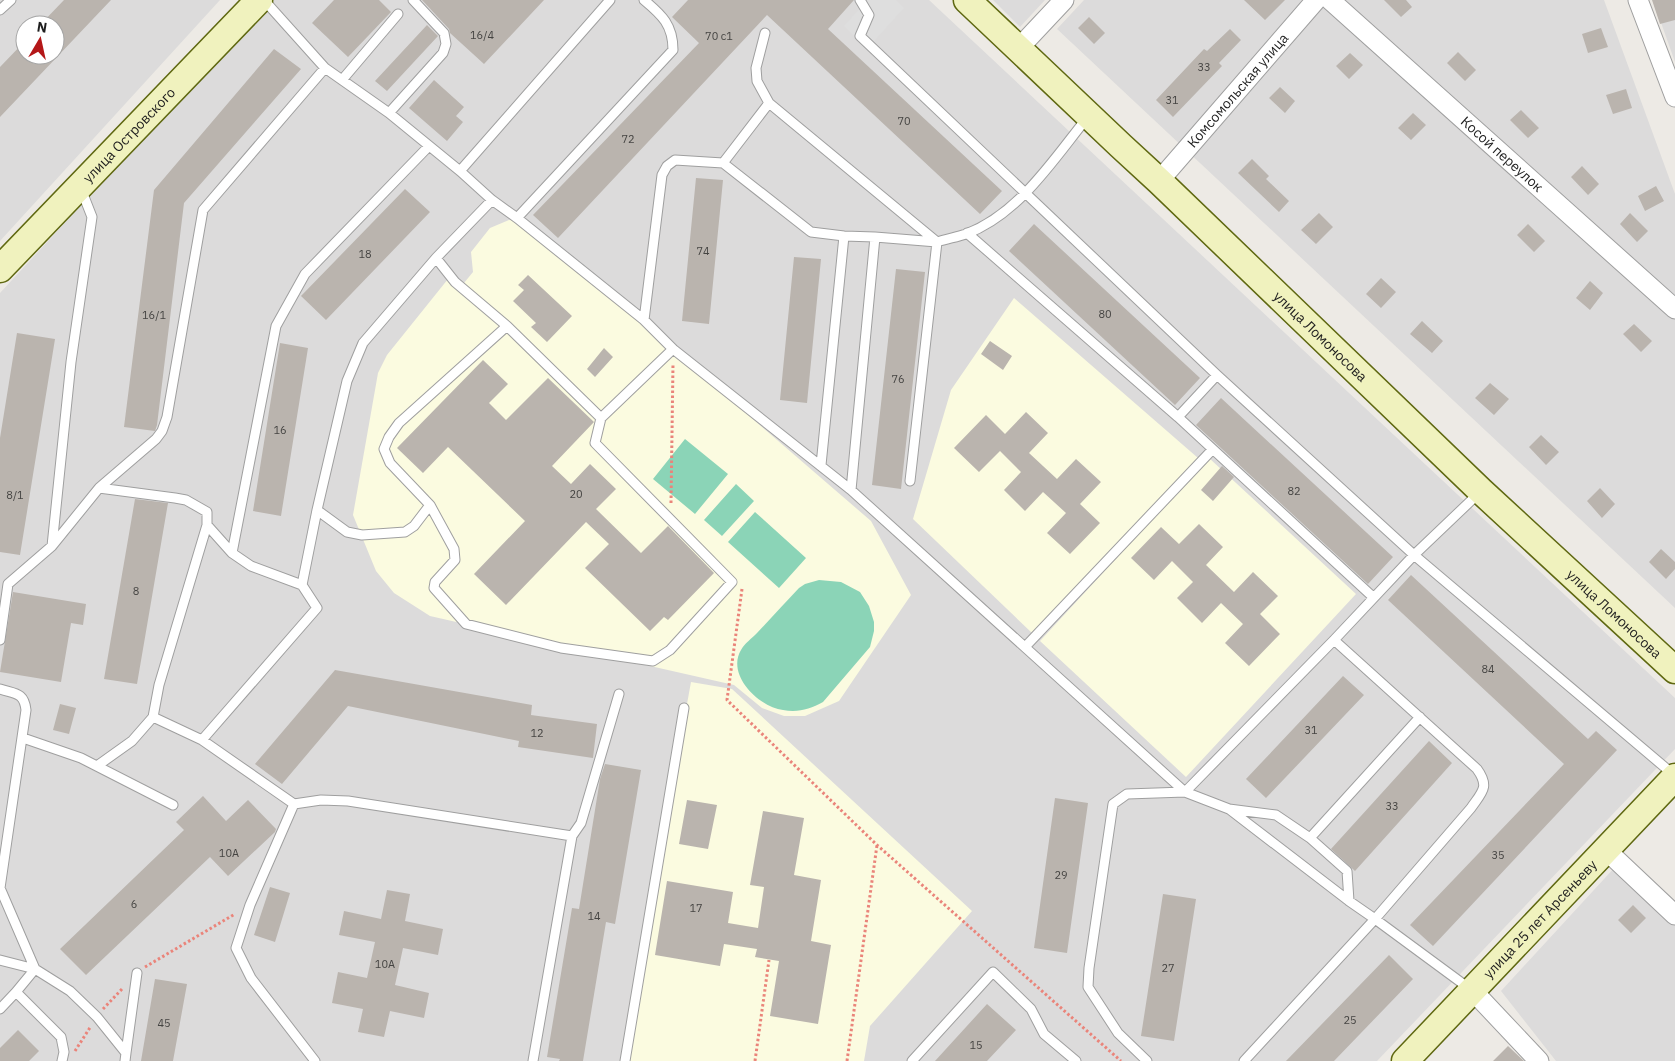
<svg xmlns="http://www.w3.org/2000/svg" width="1675" height="1061" font-family="'IBM Plex Sans',sans-serif">
	<style>
		.residential { fill: #dcdbdb; fill-rule: evenodd }
		.education { fill: #fbfbe0 }
		.pitch { fill: #8bd4b7 }
		.parking { fill: #dedede }
		.building { fill: #bab4ae }
		.lines { fill: none; stroke-linecap: round; stroke-linejoin: round }
		.service-casing { stroke: #9f9f9f; stroke-width: 11 }
		.minor-casing { stroke: #9f9f9f; stroke-width: 21 }
		.secondary-casing { stroke: #5f6811; stroke-width: 29 }
		.path { stroke: #ea847a; stroke-width: 3; stroke-dasharray: 2.5 2.5; stroke-linecap: butt }
		.service { stroke: #fff; stroke-width: 9 }
		.minor { stroke: #fff; stroke-width: 19 }
		.secondary { stroke: #f0f2be; stroke-width: 26 }
		.labels { text-anchor: middle; dominant-baseline: central; stroke-width: 4; stroke-linejoin: round; paint-order: stroke }
		.number-label { font-size: 11px; fill: #454442 }
		.street-label { font-size: 14px; fill: #1e1e1e; stroke: #fff }
	</style>
	<rect width="100%" height="100%" fill="#edeae5"/>
	<path class="residential" d="M0 0H220L0 241ZM25 25H55V55H25Z
		M271 0H929L1675 698V749L1377 1061H0V293Z
		M993 0H1045L1020 27Z
		M1084 0H1604L1675 194V608L1057 29Z
		M1653 0H1675V62Z
		M1616 866 1675 924V1061H1556L1501 991Z"/>
	<path class="education" d="M509 220 523 221 871 521 911 595 839 701 805 716H784L762 708 734 685 430 616 394 593 376 571 353 515 378 373 387 355 448 279 464 283 473 272 471 252 490 228Z
		M1014 298 1198 458 1032 633 913 519 951 390Z
		M1209 458 1356 594 1186 777 1040 641Z
		M691 682 732 689 972 911 870 1026 864 1061H622Z"/>
	<path class="pitch" d="M685 439 728 474 695 514 653 479Z
		M736 484 754 501 722 536 704 520Z
		M755 512 806 558 779 588 728 542Z
		M819 580 841 582 860 592 869 606 874 622V631L870 647 823 702C810 709 798 713 783 710 759 707 726 675 741 650 744 644 752 638 757 633 771 618 785 603 799 588L805 584Z"/>
	<path class="parking" d="M853 0H896L904 8 867 49 844 26 861 7Z"/>
	<path class="building" d="M64 0H111L0 117V67L25 41V55H55V25H40Z
		M334 0H379L391 12 348 57 312 23Z
		M422 0H544L484 64 450 33 449 29Z
		M688 0H854L828 29 1002 191 980 214 767 15 558 238 533 215 699 43 672 17Z
		M1244 0H1285L1265 20Z
		M1384 0H1406L1412 7 1401 17Z
		M1652 0H1675V20L1660 24Z
		M1089 17 1105 33 1094 44 1078 28Z
		M427 25 438 36 387 91 375 81Z
		M1601 28 1608 47 1588 53 1582 34Z
		M1230 29 1241 40 1219 63 1222 66 1173 117 1156 100 1204 49 1207 51Z
		M274 49 301 69 184 203 157 425 155 431 124 427 154 190Z
		M1458 52 1476 70 1465 81 1447 63Z
		M1350 53 1363 65 1349 79 1336 66Z
		M434 80 464 107 456 116 463 122 447 141 409 108Z
		M1280 87 1295 101 1285 113 1269 98Z
		M1626 89 1632 108 1613 114 1606 95Z
		M1521 110 1539 128 1528 138 1510 120Z
		M1413 113 1426 125 1411 140 1398 128Z
		M1252 159 1269 176 1266 179 1289 201 1279 212 1238 173Z
		M1582 166 1599 184 1588 195 1571 177Z
		M696 178 723 180 709 324 682 321Z
		M1656 186 1664 201 1645 211 1638 196Z
		M405 189 430 212 326 320 301 296Z
		M1319 213 1333 227 1316 244 1301 230Z
		M1630 213 1648 231 1637 242 1620 224Z
		M1034 224 1200 378 1175 405 1009 251Z
		M1528 224 1545 241 1534 252 1517 235Z
		M794 257 821 259 807 403 780 400Z
		M896 269 925 272 901 489 872 485Z
		M528 275 572 316 547 342 531 327 536 323 513 301 524 290 518 285Z
		M1381 278 1396 292 1381 308 1366 294Z
		M1590 281 1603 293 1590 310 1576 298Z
		M1422 321 1443 341 1432 353 1410 334Z
		M1634 324 1652 341 1641 352 1623 334Z
		M17 333 55 339 20 555 0 552V438Z
		M990 341 1012 356 1003 370 981 354Z
		M280 343 308 348 281 516 253 511Z
		M604 348 613 357 595 377 587 369Z
		M483 360 508 384 489 403 506 420 548 378 594 422 552 466 571 484 590 464 616 489 596 509 641 553 668 526 714 573 668 620 664 617 650 631 585 568 609 544 586 522 506 605 474 574 525 521 448 447 423 473 397 448Z
		M1490 383 1509 399 1494 415 1475 398Z
		M1221 398 1393 557 1368 584 1196 425Z
		M1026 412 1048 433 1029 453 1057 479 1076 459 1101 482 1080 504 1100 523 1070 554 1047 533 1066 513 1043 492 1025 511 1004 490 1021 472 1000 451 979 472 954 448 986 415 1005 434Z
		M1541 435 1559 452 1546 465 1529 447Z
		M1222 466 1234 477 1213 501 1201 490Z
		M1600 488 1615 504 1602 518 1587 501Z
		M135 499 168 503 137 684 104 679Z
		M1199 524 1223 547 1206 565 1234 592 1253 572 1278 596 1260 614 1280 634 1249 666 1225 643 1243 624 1221 603 1202 623 1177 598 1193 582 1172 561 1154 580 1131 558 1161 527 1179 544Z
		M1661 549 1675 562V569L1666 579 1649 562Z
		M1411 575 1588 739 1596 731 1617 750 1433 946 1410 925 1564 764 1388 600Z
		M13 592 86 604 83 625 71 623 61 682 0 672Z
		M335 670 532 705 531 715 597 724 593 758 518 747 519 741 348 706 282 784 255 764Z
		M1343 676 1364 695 1266 798 1246 779Z
		M60 704 76 708 69 734 53 730Z
		M1429 741 1452 763 1355 871 1331 849Z
		M605 764 641 770 615 924 606 922 583 1061H559L560 1059 547 1057 572 908 579 909 600 779Z
		M203 796 226 821 248 800 276 829 275 832 228 876 210 857 86 975 60 949 184 830 176 822Z
		M1055 798 1088 803 1067 953 1034 948Z
		M687 800 717 805 708 849 679 844Z
		M763 811 804 818 794 875 821 880 811 941 831 945 818 1024 770 1016 779 961 755 957 757 949 724 944 720 966 655 955 667 881 733 892 728 923 758 928 764 887 750 885Z
		M270 887 290 893 275 942 254 935Z
		M387 890 410 894 405 921 443 929 438 955 403 948 395 985 429 993 424 1018 390 1011 384 1037 358 1032 363 1009 332 1003 338 972 367 978 375 942 339 935 344 911 381 919Z
		M1163 894 1196 899 1174 1041 1141 1036Z
		M1633 905 1646 918 1631 933 1618 920Z
		M1389 955 1413 979 1334 1061H1286Z
		M155 979 187 984 173 1061H141Z
		M987 1004 1016 1030 987 1061H935Z
		M18 1030 39 1051 29 1061H0V1048Z
		M1508 1046 1524 1061H1493Z"/>
	<g class="lines">
		<g class="service-casing">
			<path id="service" d="M264 0 325 68 389 113 460 171 492 200 517 218 644 320 673 349 851 490 1185 792 1229 809 1349 901 1375 919 1470 989
				M860 0 869 15 860 36 1217 375 1414 555 1674 775
				M0 10 11 0
				M765 33 756 68 757 81 769 103 937 242C946 239 957 237 966 234 1019 214 1053 160 1087 118
				M342 80 398 14
				M389 113 443 53 446 44 444 33 413 0
				M723 163 769 103
				M460 171 610 0
				M81 189 92 217 71 362 52 546 99 488 175 498 186 500 207 512V525L232 553 251 566 302 585
				M517 218 673 50C673 25 662 15 644 0
				M967 233 1178 417 1373 597
				M875 237 937 242 910 481
				M436 258 455 282 507 326 601 418
				M644 320 662 175 667 166 675 160 723 163 811 232 844 236 875 237 851 490
				M507 326 399 423 389 437 384 449 390 463 430 505 454 549 455 560 435 582 434 588 466 624 561 648 653 661 670 650 732 582 595 443 601 418 673 349
				M1178 417 1217 375
				M821 465 844 236
				M99 488 156 439 162 431 167 417 203 210 325 68
				M317 510 347 532 362 535 405 532 414 526 430 505
				M232 553 276 326 305 274 429 146
				M0 640 8 584 52 546
				M1025 647 1212 450
				M0 689C15 694 24 692 26 710L0 888 35 969
				M153 717 159 685 207 525
				M23 738 81 758 173 805
				M202 740 317 608 302 585 317 510 347 381 363 343 436 258 492 200
				M97 766 132 741 153 717 202 740 294 804 250 905 236 948 251 978 315 1061
				M294 804 321 800 348 801 572 836 533 1061
				M1229 809 1276 815 1310 838 1347 871 1349 901
				M572 836 581 823 619 694
				M1310 838 1420 717
				M0 960 35 969 70 991 97 1017 126 1053 125 1061
				M16 992 61 1037 64 1052 62 1061
				M0 1009 16 992 35 969
				M126 1053 137 973
				M625 1061 684 708
				M912 1061 993 972 1031 1009 1044 1034 1076 1061
				M1147 1061 1118 1033 1088 987 1089 968 1113 804 1127 794 1185 792 1334 640 1414 555 1479 493
				M1244 1061 1375 919 1471 808C1482 792 1490 787 1477 769L1334 640"/>
		</g>
		<g class="minor-casing">
			<g id="minor">
				<path id="s1" d="M1330 0 1675 309"/>
				<path d="M1638 0 1675 97"/>
				<path d="M1018 49 1064 0"/>
				<path id="s2" d="M1159 181 1316 0"/>
				<path d="M1606 850 1675 915"/>
				<path d="M1473 991 1539 1061"/>
			</g>
		</g>
		<g class="secondary-casing">
			<g id="secondary">
				<path id="s3" d="M967 0 1121 146 1159 181 1481 491 1675 670"/>
				<path id="s4" d="M0 269 259 0"/>
				<path id="s5" d="M1405 1061 1675 777"/>
			</g>
		</g>
		<path class="path" d="M671 503 673 364
			M742 589 727 700 877 845 1121 1061
			M145 967 235 914
			M103 1009 123 988
			M75 1051 91 1026
			M755 1061 769 960
			M847 1061 877 845"/>
		<use href="#service" class="service"/>
		<use href="#minor" class="minor"/>
		<use href="#secondary" class="secondary"/>
	</g>
	<g class="labels">
		<g class="number-label">
			<text x="482" y="35">16/4</text>
			<text x="719" y="36">70 с1</text>
			<text x="1204" y="67">33</text>
			<text x="1172" y="100">31</text>
			<text x="904" y="121">70</text>
			<text x="628" y="139">72</text>
			<text x="703" y="251">74</text>
			<text x="365" y="254">18</text>
			<text x="1105" y="314">80</text>
			<text x="154" y="315">16/1</text>
			<text x="898" y="379">76</text>
			<text x="280" y="430">16</text>
			<text x="1294" y="491">82</text>
			<text x="576" y="494">20</text>
			<text x="15" y="495">8/1</text>
			<text x="136" y="591">8</text>
			<text x="1488" y="669">84</text>
			<text x="1311" y="730">31</text>
			<text x="537" y="733">12</text>
			<text x="1392" y="806">33</text>
			<text x="229" y="853">10А</text>
			<text x="1498" y="855">35</text>
			<text x="1061" y="875">29</text>
			<text x="134" y="904">6</text>
			<text x="696" y="908">17</text>
			<text x="594" y="916">14</text>
			<text x="385" y="964">10А</text>
			<text x="1168" y="968">27</text>
			<text x="1350" y="1020">25</text>
			<text x="164" y="1023">45</text>
			<text x="976" y="1045">15</text>
		</g>
		<g class="street-label">
			<text stroke="none"><textPath href="#s2" startOffset="120">Комсомольская улица</textPath></text>
			<text stroke="none"><textPath href="#s4" startOffset="186">улица Островского</textPath></text>
			<text stroke="none"><textPath href="#s1" startOffset="231">Косой переулок</textPath></text>
			<text stroke="none"><textPath href="#s3" startOffset="488">улица Ломоносова</textPath></text>
			<text stroke="none"><textPath href="#s3" startOffset="892">улица Ломоносова</textPath></text>
			<text stroke="none"><textPath href="#s5" startOffset="196">улица 25 лет Арсеньеву</textPath></text>
		</g>
	</g>
	<g transform="translate(40 40) rotate(9)"><circle r="24" fill="#ffffff" stroke="#a5a5a5"/>
	<path d="M0-4L9 19L0 12L-9 19Z" fill="#b41718"/>
	<text y="-8" font-size="14" font-weight="bold" text-anchor="middle" fill="#1e1e1e">N</text>
	</g>
</svg>
